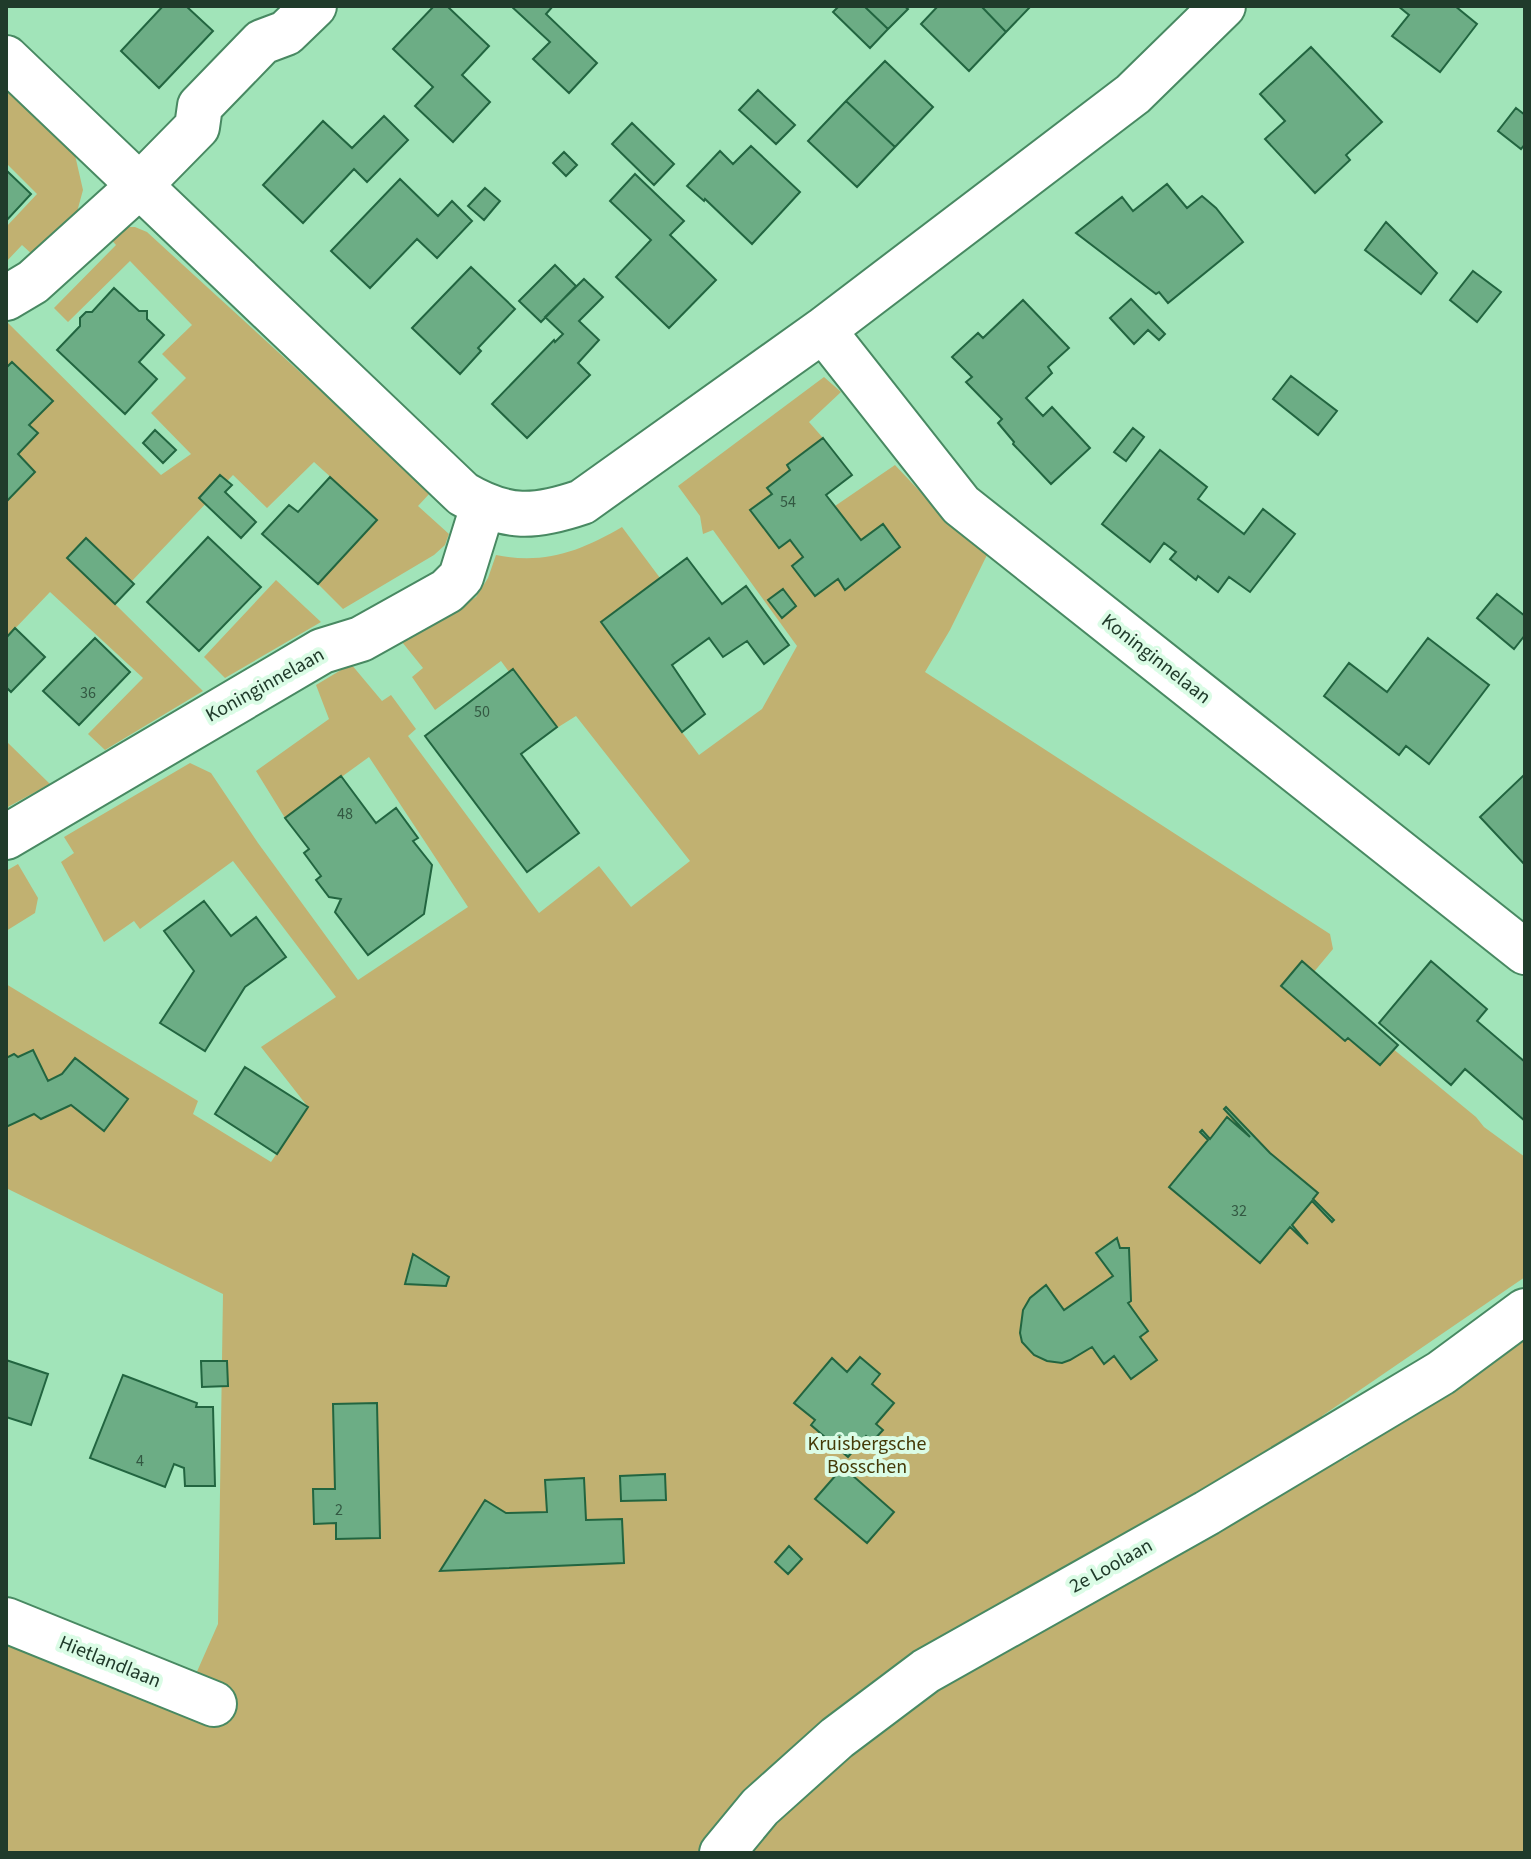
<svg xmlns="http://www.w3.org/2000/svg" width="1531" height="1859" font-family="'Source Sans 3',sans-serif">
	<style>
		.green { fill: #c1b171 }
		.building { fill: #6cad85; stroke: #226540; stroke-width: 2 }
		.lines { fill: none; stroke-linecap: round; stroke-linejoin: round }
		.minor-casing { stroke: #488962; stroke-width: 48 }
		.minor { stroke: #fff; stroke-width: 44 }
		.labels { text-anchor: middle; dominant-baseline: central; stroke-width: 8; stroke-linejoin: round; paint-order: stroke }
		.number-label { font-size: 16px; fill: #335842 }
		.street-label { font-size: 20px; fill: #203b2b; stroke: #dbfce6 }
		.park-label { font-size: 20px; fill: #453a08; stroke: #dbfce6 }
	</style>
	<rect width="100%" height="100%" fill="#a1e4b9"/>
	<path class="green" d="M6 89 75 155 83 190 77 212 33 255 22 245 6 262V227L37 194 6 163Z
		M121 227H135L147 232 431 492 418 506 449 534 445 545 434 555 343 609 318 584 377 519 314 462 267 508 233 475 131 582 115 604 203 691 105 750 88 734 143 678 50 592 6 638V321L161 475 191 454 151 413 186 378 162 354 192 325 130 261 68 322 54 308 116 245 107 235Z
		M824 377 841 392 809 422 823 438 826 494 835 506 895 465 943 516 987 555 950 630 925 672 1330 934 1333 949 1308 979 1476 1117 1484 1127 1525 1157V1277L1322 1416 1344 1460 1525 1332V1853H6V1642L180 1710 218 1624 223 1294 6 1188V984L198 1101 193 1114 271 1162 308 1107 261 1047 336 997 233 861 140 929 134 921 104 942 61 862 74 853 64 837 190 763 211 773 258 843 358 980 468 907 369 757 285 818 256 771 329 719 316 685 351 664 382 701 391 695 416 729 408 736 539 913 599 866 631 907 690 861 576 716 552 731 501 661 435 710 412 677 423 668 402 642 476 597 488 578 496 555C544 565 581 551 622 527L660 578 601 623 699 755 762 709 797 646 713 530 703 534 700 516 678 486Z
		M276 580 321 622 225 678 204 657Z
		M6 741 50 784 6 808Z
		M18 864 38 898 35 913 6 931V871Z"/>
	<path class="building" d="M163 6H186L213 31 159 88 121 51Z
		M434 6H447L489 46 462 75 490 102 453 142 415 106 433 87 393 49Z
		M511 6H553L546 14 597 63 569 93 533 59 550 42Z
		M839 6H864L888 29 870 48 833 12Z
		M864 6H904L908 9 888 29Z
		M938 6H981L1006 32 969 71 921 24Z
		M981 6H1031L1006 32Z
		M1398 6H1455L1477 24 1440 72 1392 36 1409 15Z
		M1311 47 1382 122 1346 155 1350 160 1315 193 1265 139 1285 121 1260 94Z
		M885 61 933 107 895 147 846 101Z
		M758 90 795 125 776 144 739 110Z
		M846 101 895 147 857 187 808 141Z
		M1516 108 1525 115V144L1521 149 1498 131Z
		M384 116 408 140 367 182 354 169 303 223 263 185 323 121 352 148Z
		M632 123 674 164 654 185 612 144Z
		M751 146 800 192 752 244 705 199 704 201 687 186 720 151 733 164Z
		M564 152 577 165 566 176 553 163Z
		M6 170 31 194 6 221Z
		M635 174 684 221 670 235 716 280 669 328 616 277 651 240 610 201Z
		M400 179 438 216 452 201 472 221 437 258 417 239 370 288 331 251Z
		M1167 184 1187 208 1202 196 1216 208 1243 242 1168 303 1159 292 1156 294 1076 233 1122 197 1133 211Z
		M485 188 500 201 484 220 468 206Z
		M1386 222 1437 273 1421 294 1365 250Z
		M555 265 576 286 541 322 519 301Z
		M471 267 515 309 478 348 481 351 460 374 412 328Z
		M1473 271 1501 292 1477 322 1450 300Z
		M584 279 603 297 579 321 599 340 578 363 590 375 527 438 492 404 554 340 555 342 563 334 545 317Z
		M114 288 139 311H147V319L164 335 139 362 157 379 125 414 57 350 80 326V318L86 312H92Z
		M1131 299 1165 334 1159 340 1148 330 1134 344 1110 318Z
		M1023 300 1069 348 1048 367 1052 373 1026 398 1043 416 1052 407 1090 448 1051 484 1013 444 1014 442 998 423 1002 419 966 382 972 377 952 357 978 333 983 338Z
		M12 362 53 401 29 425 38 433 18 454 35 472 6 502V368Z
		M1291 376 1337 411 1318 435 1273 399Z
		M1133 428 1144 437 1126 461 1114 452Z
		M155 430 176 450 163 463 143 443Z
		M823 438 852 475 826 495 861 540 883 524 900 547 845 590 838 579 815 596 792 566 803 557 790 540 779 548 750 510 772 494 767 488 790 470 787 465Z
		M1160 450 1207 487 1198 499 1244 534 1263 509 1295 534 1250 592 1229 577 1218 592 1198 576 1196 580 1170 559 1176 552 1164 543 1150 562 1102 524Z
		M220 475 232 485 225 492 256 522 241 538 199 498Z
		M330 477 377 520 318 584 262 534 289 505 298 512Z
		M208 537 261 587 199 651 147 602Z
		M86 538 134 584 115 604 67 558Z
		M687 558 722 604 746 586 789 645 764 664 747 641 723 657 709 638 672 665 705 714 682 732 601 622Z
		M783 589 796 606 782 618 768 600Z
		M1497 594 1525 616V635L1514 649 1477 618Z
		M15 628 45 657 11 692 6 687V638Z
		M95 638 130 672 79 725 43 691Z
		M1428 638 1489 685 1429 764 1406 746 1399 755 1324 696 1349 663 1387 692Z
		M513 669 557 727 521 754 579 833 527 872 425 736Z
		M1525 774V865L1480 817Z
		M341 776 376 823 396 808 418 838 413 841 432 865 424 914 368 955 335 912 341 899 329 897 316 880 321 876 304 853 309 849 285 818Z
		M204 901 231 936 256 917 286 957 245 987 205 1051 160 1023 194 971 164 931Z
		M1302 961 1398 1045 1380 1065 1348 1038 1345 1041 1281 986Z
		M1431 961 1487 1009 1477 1021 1525 1062V1121L1465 1069 1451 1085 1379 1023Z
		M33 1050 48 1081 62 1074 75 1058 128 1099 104 1131 71 1105 41 1119 34 1114 6 1127V1058L14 1054 18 1057Z
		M245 1067 308 1107 277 1154 215 1114Z
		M1226 1107 1270 1153 1318 1193 1313 1199 1334 1220 1332 1222 1312 1201 1292 1225 1308 1244 1290 1227 1260 1263 1169 1187 1208 1140 1200 1132 1202 1130 1210 1139 1227 1117 1250 1137 1224 1109Z
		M1117 1238 1120 1248H1129L1131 1301 1128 1303 1148 1331 1140 1337 1157 1360 1131 1379 1114 1356 1104 1364 1092 1347 1070 1360 1062 1363 1047 1361 1034 1355 1022 1342 1020 1333 1023 1310 1030 1298 1046 1285 1064 1310 1113 1276 1096 1253Z
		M413 1254 449 1277 446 1286 405 1284Z
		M860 1357 880 1374 872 1384 894 1403 876 1424 883 1430 872 1442 866 1436 848 1457 811 1425 815 1420 794 1403 832 1358 847 1372Z
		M6 1360 48 1374 31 1425 6 1417Z
		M201 1361H227L228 1386 202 1387Z
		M123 1375 197 1403 196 1407H213L215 1486H185L184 1468 174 1464 165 1487 90 1458Z
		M377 1403 380 1538 336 1539V1523L314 1524 313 1489H335L333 1404Z
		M843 1467 894 1512 867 1543 815 1499Z
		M665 1474 666 1500 621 1501 620 1476Z
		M584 1478 586 1520 622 1519 624 1563 440 1571 485 1500 506 1513 547 1512 545 1480Z
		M789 1546 802 1559 788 1574 775 1562Z"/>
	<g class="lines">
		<g class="minor-casing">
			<path id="minor" d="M6 58 463 494C507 520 535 518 582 502L823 330 961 505 1525 952
				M6 298 33 282 138 187 197 127 200 106 262 42 286 33 314 6
				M823 330 1133 94 1223 6
				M6 837 322 651 361 639 447 591 461 577 483 506
				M6 1620 214 1704
				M722 1853 760 1807 837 1738 926 1671 1207 1513 1441 1373 1525 1311"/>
		</g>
		<use href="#minor" class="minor"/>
	</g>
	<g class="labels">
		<g class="number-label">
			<text x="788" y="502">54</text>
			<text x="88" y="693">36</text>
			<text x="482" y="712">50</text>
			<text x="345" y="814">48</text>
			<text x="1239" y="1211">32</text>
			<text x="140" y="1461">4</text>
			<text x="339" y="1510">2</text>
		</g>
		<g class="street-label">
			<text transform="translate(1156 659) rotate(38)">Koninginnelaan</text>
			<text transform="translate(265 685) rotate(-29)">Koninginnelaan</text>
			<text transform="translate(1111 1566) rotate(-29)">2e Loolaan</text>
			<text transform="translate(110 1662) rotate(22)">Hietlandlaan</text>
		</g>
		<g class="park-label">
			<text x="867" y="1444">Kruisbergsche<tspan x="867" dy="23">Bosschen</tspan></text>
		</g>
	</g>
	<rect width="1531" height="1859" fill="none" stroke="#203b2b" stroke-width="16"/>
</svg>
